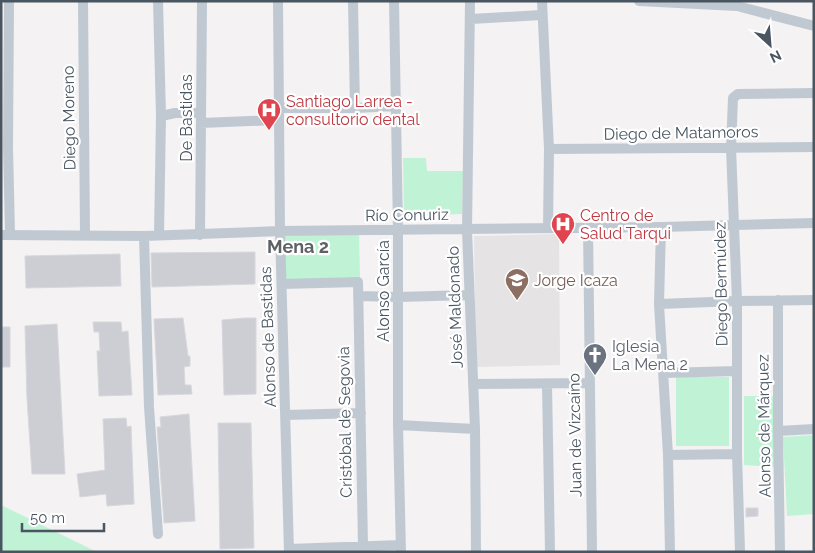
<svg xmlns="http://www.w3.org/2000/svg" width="815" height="553" font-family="Raleway,sans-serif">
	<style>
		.education { fill: #e5e3e4 }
		.green { fill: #c0f2d5 }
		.building { fill: #ccced4; stroke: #d6d8de }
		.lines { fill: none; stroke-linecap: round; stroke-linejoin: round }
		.street { stroke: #c0c9d2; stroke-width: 10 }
		.labels { text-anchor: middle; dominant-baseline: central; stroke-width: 4.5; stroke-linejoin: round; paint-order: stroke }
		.health-label { font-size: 16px; fill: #be3a42; stroke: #fff; text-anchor: start }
		.street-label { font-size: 16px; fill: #495561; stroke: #fff }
		.education-label { font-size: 16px; fill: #785e54; stroke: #fff; text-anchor: start }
		.worship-label { font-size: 16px; fill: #5b616d; stroke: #fff; text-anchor: start }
		.neighbourhood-label { font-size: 18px; font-weight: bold; fill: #5e6267; stroke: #fff }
	</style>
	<rect width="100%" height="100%" fill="#f4f2f2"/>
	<path class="education" d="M559 234 560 365 476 367 474 236Z"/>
	<path class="green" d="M403 158H426L427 171H463L462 214 404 216Z
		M359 233 360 277 285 280 284 236Z
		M676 377H729V446H676Z
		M744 396H774V467L744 465Z
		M814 435V514L787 516 783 437Z
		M1 505 97 552H1Z"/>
	<path class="building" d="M255 252V284L152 287 151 253Z
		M120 254 121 286 26 288 25 256Z
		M183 318 188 356H190V366L184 367 185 385H191L192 394 158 395 154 319Z
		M245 318H256V394L224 395 222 320Z
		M93 322H121L122 332 128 331 132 395 99 396 97 351H100L99 332H94Z
		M57 324 65 474H32L27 399 25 326Z
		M1 327H10V367H1Z
		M189 414 195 521 164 523 157 427H161L160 417Z
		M126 418 127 427 131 426 134 504 107 506 106 494 80 497 77 474 105 470 103 419Z
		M218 423H251L254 548 220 549Z
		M746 508H758V516L746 517Z"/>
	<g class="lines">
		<path class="street" d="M9 1 8 147 10 234
			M83 1 85 235
			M158 1 161 116 159 235
			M278 1 280 231 289 552
			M353 1 355 108
			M394 1 398 230V425L401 552
			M470 1 467 230 475 429 476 552
			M542 1 549 149 548 227
			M639 1 737 6 814 26
			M471 19 541 15
			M278 108H355L396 106
			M161 116 175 113H201
			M201 123 278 120
			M549 149 814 147
			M661 227 659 304 668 455 670 552
			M588 228 592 552
			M1 235 144 236 280 231 661 227 814 223
			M200 235 202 1
			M144 236 149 407 158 534
			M282 284 358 282 363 546
			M358 296 398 297 469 295
			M778 300V431L780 552
			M659 304 737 301 814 300
			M664 373 737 371
			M473 384 590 383
			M547 385 550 552
			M286 415 361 413
			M398 425 475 429
			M778 431 814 429
			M668 455 737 454
			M289 549 401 545
			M740 552 737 454V301L731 148 733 98 738 94 814 93"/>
	</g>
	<defs>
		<g id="hospital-pin" transform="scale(1.25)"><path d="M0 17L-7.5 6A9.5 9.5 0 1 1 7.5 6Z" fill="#e0444e" stroke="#fff"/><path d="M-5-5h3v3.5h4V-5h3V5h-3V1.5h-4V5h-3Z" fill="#fff"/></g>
		<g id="school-pin" transform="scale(1.25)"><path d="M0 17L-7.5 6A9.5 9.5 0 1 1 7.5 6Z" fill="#8d6e63" stroke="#fff"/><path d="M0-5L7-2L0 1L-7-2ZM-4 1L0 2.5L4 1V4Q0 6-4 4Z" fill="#fff"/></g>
		<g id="church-pin" transform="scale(1.25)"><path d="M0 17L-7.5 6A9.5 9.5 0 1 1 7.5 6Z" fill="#6b7280" stroke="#fff"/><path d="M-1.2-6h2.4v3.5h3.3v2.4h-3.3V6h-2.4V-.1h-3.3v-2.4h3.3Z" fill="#fff"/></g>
	</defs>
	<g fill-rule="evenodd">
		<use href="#hospital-pin" x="269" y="110"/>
		<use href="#hospital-pin" x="563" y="224"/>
		<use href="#school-pin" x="517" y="280"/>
		<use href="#church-pin" x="595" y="355"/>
	</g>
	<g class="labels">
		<g class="health-label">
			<text x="286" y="101">Santiago Larrea -<tspan x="286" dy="18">consultorio dental</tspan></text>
			<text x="580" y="215">Centro de<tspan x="580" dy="18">Salud Tarqui</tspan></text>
		</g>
		<g class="street-label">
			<text transform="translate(69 118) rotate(-91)">Diego Moreno</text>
			<text transform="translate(186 118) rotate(-90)">De Bastidas</text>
			<text transform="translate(681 133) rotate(-1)">Diego de Matamoros</text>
			<text transform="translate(407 215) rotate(-1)">Río Conuriz</text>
			<text transform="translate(721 284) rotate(-91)">Diego Bermúdez</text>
			<text transform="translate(383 291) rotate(-90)">Alonso García</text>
			<text transform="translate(455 307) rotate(-92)">José Maldonado</text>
			<text transform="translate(268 337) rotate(-92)">Alonso de Bastidas</text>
			<text transform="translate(345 422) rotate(-91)">Cristóbal de Segovia</text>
			<text transform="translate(764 426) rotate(-91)">Alonso de Márquez</text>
			<text transform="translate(575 435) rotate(-91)">Juan de Vizcaíno</text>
		</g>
		<g class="education-label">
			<text x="534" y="280">Jorge Icaza</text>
		</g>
		<g class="worship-label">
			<text x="612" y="346">Iglesia<tspan x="612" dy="18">La Mena 2</tspan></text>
		</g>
		<g class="neighbourhood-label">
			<text x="298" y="246">Mena 2</text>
		</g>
	</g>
	<rect width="815" height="553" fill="none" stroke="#495561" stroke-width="5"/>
	<g transform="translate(770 45) rotate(154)" stroke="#ffffff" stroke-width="4" paint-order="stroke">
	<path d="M0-4L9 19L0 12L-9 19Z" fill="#495561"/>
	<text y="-8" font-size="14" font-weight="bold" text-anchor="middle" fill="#495561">N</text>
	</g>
	<path d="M22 523v8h82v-8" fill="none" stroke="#495561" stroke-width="2.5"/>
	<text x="30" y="523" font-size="15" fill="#495561" stroke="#ffffff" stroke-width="4" paint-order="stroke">50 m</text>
</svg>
